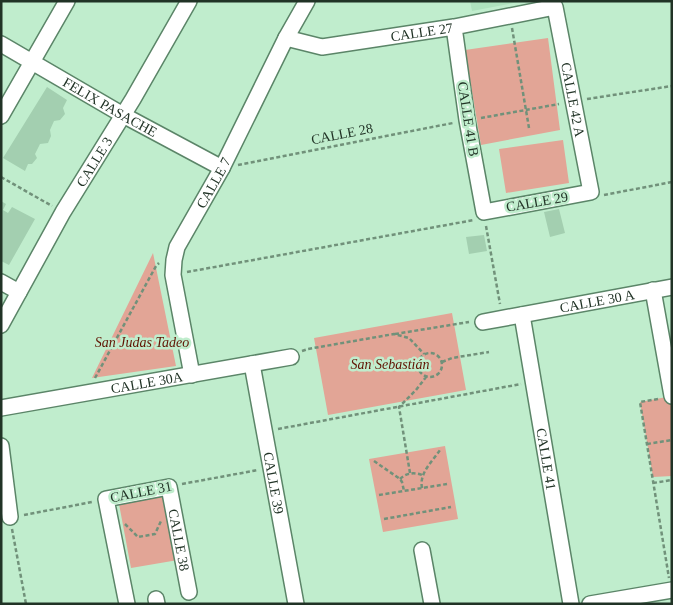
<svg xmlns="http://www.w3.org/2000/svg" width="673" height="605" font-family="'Times New Roman',serif">
	<style>
		.built { fill: #aee2bd }
		.green { fill: #e2a596 }
		.building { fill: #a3cfb0 }
		.lines { fill: none; stroke-linecap: round; stroke-linejoin: round }
		.minor-casing { stroke: #5b8568; stroke-width: 18 }
		.path { stroke: #71917a; stroke-width: 2.5; stroke-dasharray: 4 2.5; stroke-linecap: butt }
		.minor { stroke: #fff; stroke-width: 15 }
		.labels { text-anchor: middle; dominant-baseline: central; stroke-width: 5; stroke-linejoin: round; paint-order: stroke }
		.street-label { font-size: 14px; fill: #213326; stroke: #c0edcd }
		.park-label { font-size: 14px; font-style: italic; fill: #601403; stroke: #c0edcd }
	</style>
	<rect width="100%" height="100%" fill="#c0edcd"/>
	<path class="built" d="M470 1H524L472 11Z"/>
	<path class="green" d="M548 38 560 130 481 145 465 50Z
		M563 140 569 183 506 193 499 149Z
		M153 253 176 366 92 378Z
		M452 313 466 390 328 415 314 338Z
		M672 396V476L653 477 640 402Z
		M445 446 458 519 383 532 369 459Z
		M166 495 178 560 131 568 119 504Z"/>
	<path class="building" d="M47 87 67 100 63 108 65 114 60 120 54 121 50 130 51 136 48 143 40 144 35 154 37 158 32 164H28L25 171 3 158Z
		M1 201 6 204 3 210 8 213 12 207 35 219 9 265 1 261Z
		M559 209 565 233 550 237 544 212Z
		M484 235 487 251 469 254 466 237Z"/>
	<g class="lines">
		<g class="minor-casing">
			<g id="minor">
				<path id="s1" d="M286 38 322 47 454 27 555 7 591 192 484 212 467 120 454 27"/>
				<path id="s2" d="M1 44 123 115 222 168"/>
				<path d="M1 116 67 1"/>
				<path d="M1 282 19 292"/>
				<path d="M653 290 672 396"/>
				<path id="s3" d="M522 315 571 604"/>
				<path id="s4" d="M483 322 672 287"/>
				<path id="s5" d="M1 325 63 212 133 99 189 1"/>
				<path id="s6" d="M252 364 296 604"/>
				<path id="s7" d="M192 375 173 275 174 260 177 247 222 168 286 38 307 1"/>
				<path id="s8" d="M1 408 291 357"/>
				<path d="M1 446 10 517"/>
				<path d="M422 550 432 604"/>
				<path d="M156 599 157 604"/>
				<path id="s9" d="M127 604 106 499 169 487 189 592"/>
				<path d="M590 604 672 590"/>
			</g>
		</g>
		<path class="path" d="M512 28 529 128
			M587 99 672 86
			M481 118 559 104
			M238 165 453 123
			M1 177 52 206
			M604 195 672 182
			M486 226 500 304
			M187 272 474 220
			M395 334 469 322
			M302 351 308 349 394 334 409 338 424 354
			M418 365a12 12 0 1 1 24 0a12 12 0 1 1-24 0Z
			M442 362 452 358 489 352
			M95 378 156 266 159 263
			M658 399 640 402 669 578
			M278 429 521 384
			M647 444 672 440
			M374 461 400 479 402 482 404 491
			M410 473 399 407 416 390 426 377
			M400 479C406 473 414 472 422 475
			M653 483 672 480
			M182 484 258 470
			M422 488C419 473 432 462 440 450
			M379 495 447 484
			M24 515 92 502
			M384 519 451 507
			M125 524 138 537 155 534 161 521
			M12 529 26 604"/>
		<use href="#minor" class="minor"/>
	</g>
	<g class="labels">
		<g class="street-label">
			<text stroke="none"><textPath href="#s1" startOffset="138">CALLE 27</textPath></text>
			<text stroke="none"><textPath href="#s1" startOffset="368">CALLE 42 A</textPath></text>
			<text stroke="none"><textPath href="#s2" startOffset="126">FELIX PASACHE</textPath></text>
			<text transform="translate(468 119) rotate(81)">CALLE 41 B</text>
			<text transform="translate(342 134) rotate(-11)">CALLE 28</text>
			<text stroke="none"><textPath href="#s5" startOffset="188">CALLE 3</textPath></text>
			<text stroke="none"><textPath href="#s7" startOffset="204">CALLE 7</textPath></text>
			<text transform="translate(537 202) rotate(-10)">CALLE 29</text>
			<text stroke="none"><textPath href="#s4" startOffset="116">CALLE 30 A</textPath></text>
			<text stroke="none"><textPath href="#s8" startOffset="148">CALLE 30A</textPath></text>
			<text stroke="none"><textPath href="#s3" startOffset="146">CALLE 41</textPath></text>
			<text stroke="none"><textPath href="#s6" startOffset="121">CALLE 39</textPath></text>
			<text transform="translate(141 492) rotate(-11)">CALLE 31</text>
			<text stroke="none"><textPath href="#s9" startOffset="225">CALLE 38</textPath></text>
		</g>
		<g class="park-label">
			<text x="142" y="342">San Judas Tadeo</text>
			<text x="390" y="364">San Sebastián</text>
		</g>
	</g>
	<rect width="673" height="605" fill="none" stroke="#213326" stroke-width="5"/>
</svg>
